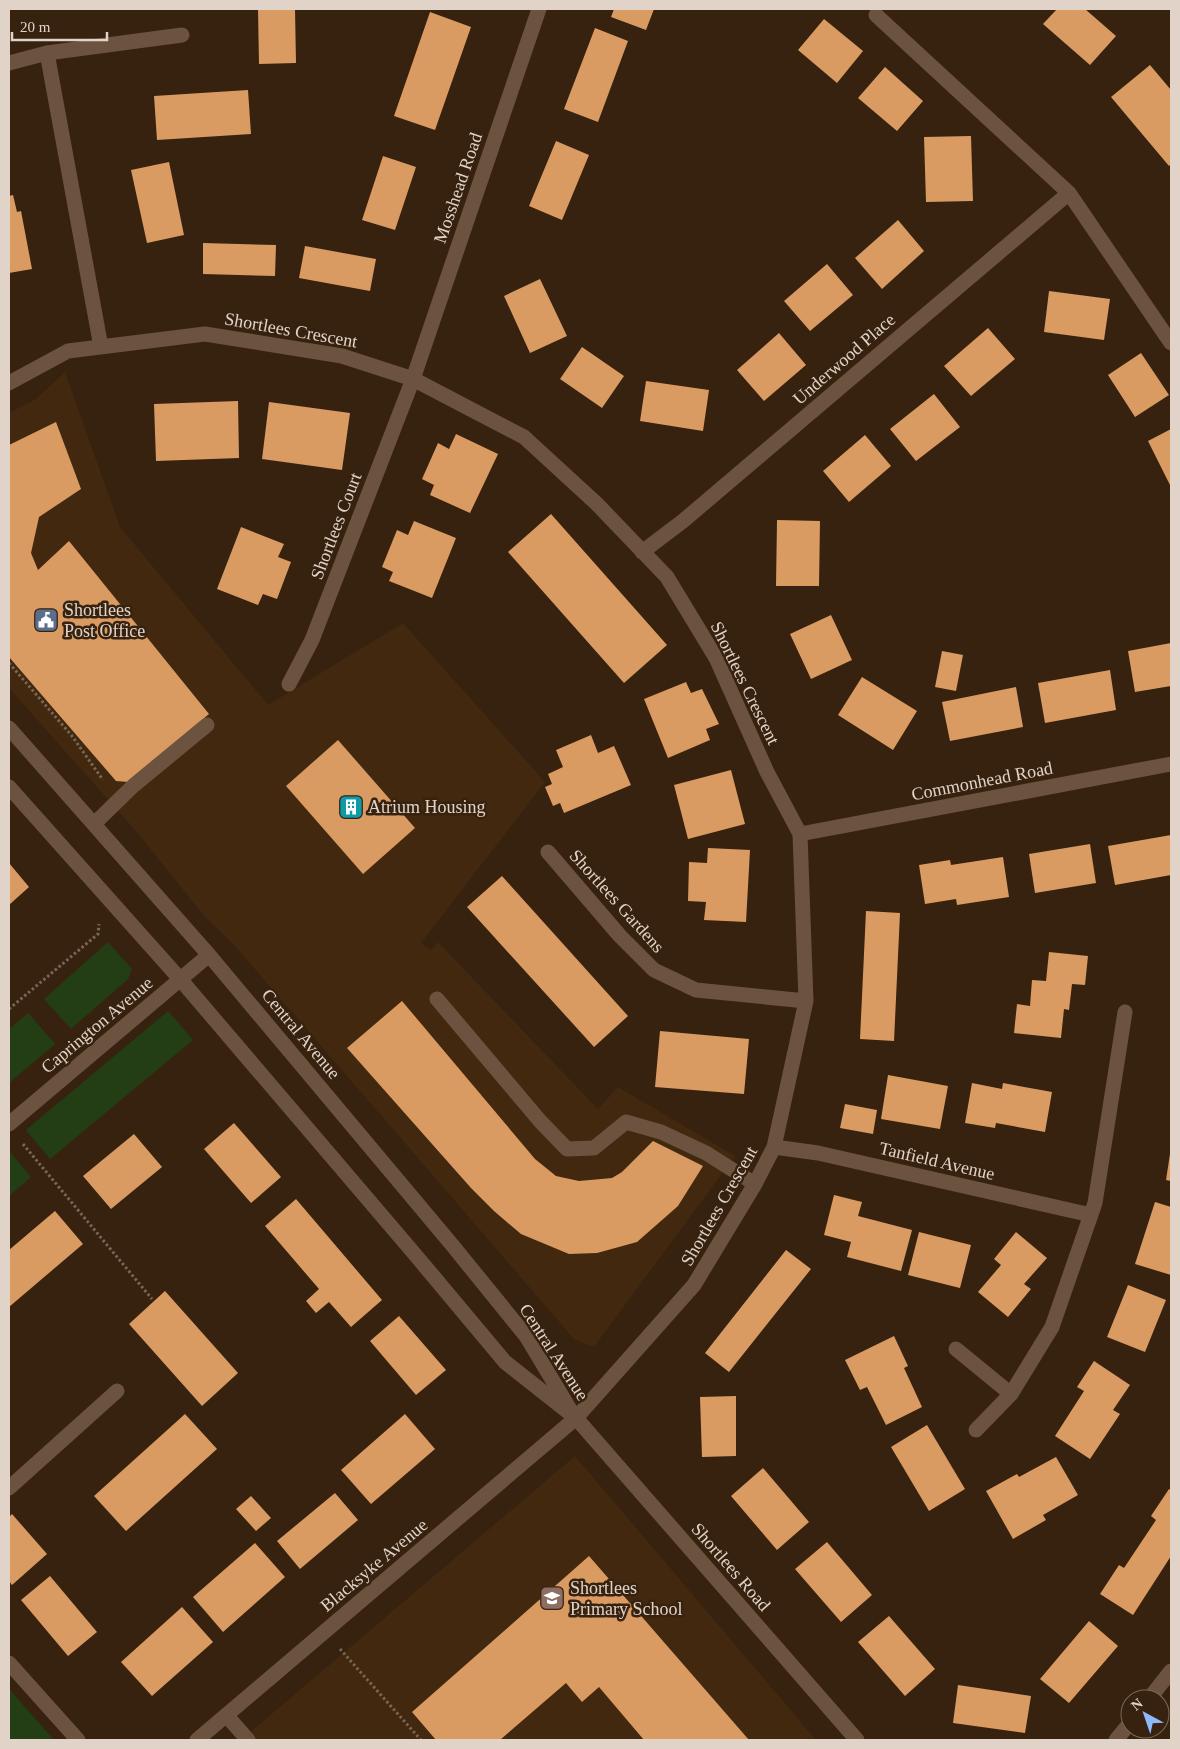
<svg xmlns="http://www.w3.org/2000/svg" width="1180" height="1749" font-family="'Times New Roman',serif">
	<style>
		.built { fill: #42280f }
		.green { fill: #233e14 }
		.building { fill: #da9b62 }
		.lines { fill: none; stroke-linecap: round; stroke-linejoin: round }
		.path { stroke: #796756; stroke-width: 3; stroke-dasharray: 2.5 2.5; stroke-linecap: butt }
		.minor { stroke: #6b533f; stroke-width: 15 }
		.labels { text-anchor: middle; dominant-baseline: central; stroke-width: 5; stroke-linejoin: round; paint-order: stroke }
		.street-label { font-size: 18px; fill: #e1d3c7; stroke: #37220f }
		.poi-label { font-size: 18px; fill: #e1d3c7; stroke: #37220f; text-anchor: start }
	</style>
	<rect width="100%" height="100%" fill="#37220f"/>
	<path class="built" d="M65 372 120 527 268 705 403 623 545 782 421 943 431 950 438 942 598 1109 618 1087 735 1156 594 1347 574 1339 234 945 204 916 136 831 9 688V413L36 399Z
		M575 1456 816 1740H241Z"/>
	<path class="green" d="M108 942 132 969 128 979 71 1029 44 999Z
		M168 1011 193 1040 50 1159 26 1130Z
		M28 1013 55 1044 9 1083V1029Z
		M9 1151 31 1177 9 1196Z
		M9 1689 54 1740H9Z"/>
	<path class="building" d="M258 9H295L296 63 259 64Z
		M614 9H654L646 30 611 17Z
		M1057 9H1085L1116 36 1090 65 1043 24Z
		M430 12 471 27 435 130 394 116Z
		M824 19 863 51 837 83 798 50Z
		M595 28 628 41 598 122 564 109Z
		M1150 65 1171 90V164L1169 166 1111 97Z
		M885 67 923 101 897 131 858 98Z
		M248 90 251 134 157 140 154 96Z
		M971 136 973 201 926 202 924 137Z
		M556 141 589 155 562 220 529 206Z
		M383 156 416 167 395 230 362 220Z
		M169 162 184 235 147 243 131 170Z
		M13 195 17 212 21 211 32 269 9 273V196Z
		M898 220 924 251 882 289 855 258Z
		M203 243 276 245 275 276 203 274Z
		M305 246 376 259 370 291 299 278Z
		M827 264 853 295 810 331 784 301Z
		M540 279 567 336 530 353 504 296Z
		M1049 291 1110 299 1104 340 1044 332Z
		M988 328 1015 359 971 396 944 366Z
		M779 333 806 365 764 401 737 370Z
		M582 347 624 376 602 408 560 379Z
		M1141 353 1169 395 1135 417 1108 375Z
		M646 381 709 390 703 431 640 421Z
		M934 394 960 427 916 461 890 429Z
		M238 401 239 458 156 461 154 404Z
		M269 402 350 413 342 470 262 459Z
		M56 422 81 489 39 517 31 553 38 570 69 541 209 714 128 782 116 781 9 657V445Z
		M1171 429V487L1148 441Z
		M456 434 498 454 470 513 430 495 434 485 422 479 438 443 449 449Z
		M865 435 891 466 849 502 823 471Z
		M551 514 667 645 624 683 508 552Z
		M777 520 820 521 819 586H776Z
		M414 521 456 538 432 598 389 581 393 572 382 567 397 530 408 535Z
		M241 527 284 544 278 557 291 562 277 599 263 594 258 605 217 589Z
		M831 615 852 660 811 679 790 634Z
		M1171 643V686L1135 692 1128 651Z
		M942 651 963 655 956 691 935 687Z
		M1110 670 1116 710 1045 723 1038 683Z
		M862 677 917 711 893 750 838 715Z
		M686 682 691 693 702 689 719 724 706 729 710 740 668 758 644 699Z
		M1016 687 1023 727 950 741 942 702Z
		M591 735 598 753 614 746 631 785 564 813 560 803 553 806 545 787 552 784 548 774 563 767 556 750Z
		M338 740 415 828 363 874 286 786Z
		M731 770 745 824 688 839 674 785Z
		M1171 835V875L1115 885 1108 846Z
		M1090 844 1096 883 1035 893 1029 854Z
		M708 848 750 850 746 922 704 920 706 902 688 901 689 862 707 863Z
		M1003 857 1009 897 957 905 956 899 925 904 919 865 950 860 951 865Z
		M9 863 29 887 9 905Z
		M502 876 628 1016 594 1047 467 907Z
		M866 911 900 913 894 1041 860 1039Z
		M1049 952 1088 956 1085 985 1072 984 1069 1010 1064 1009 1061 1038 1014 1033 1017 1004 1030 1006 1032 980 1046 981Z
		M402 1001 535 1159 556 1176 579 1181 612 1178 622 1172 653 1141 703 1166 678 1206 637 1242 597 1253 569 1254 521 1234 494 1211 471 1188 347 1048Z
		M660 1031 749 1039 744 1094 655 1087Z
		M888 1075 948 1086 940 1129 881 1119Z
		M972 1083 1002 1089 1003 1083 1052 1092 1045 1132 996 1123 995 1128 965 1123Z
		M845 1104 877 1110 873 1134 840 1128Z
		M234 1123 281 1177 251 1203 204 1149Z
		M134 1134 162 1167 111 1209 83 1176Z
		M1170 1154H1171V1181L1166 1180Z
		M834 1195 862 1202 858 1216 912 1230 901 1271 847 1257 851 1242 824 1235Z
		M296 1199 382 1300 351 1327 329 1302 316 1313 306 1301 319 1289 265 1226Z
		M1155 1202 1171 1207V1275L1135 1264Z
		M55 1211 83 1244 9 1307V1250Z
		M919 1232 971 1245 960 1288 908 1275Z
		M1016 1232 1047 1258 1024 1284 1031 1289 1008 1317 978 1292 1001 1265 994 1259Z
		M786 1250 811 1269 729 1372 705 1353Z
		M1128 1285 1166 1300 1145 1352 1107 1337Z
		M165 1291 238 1373 202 1406 129 1324Z
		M399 1316 446 1370 416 1395 370 1341Z
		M894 1336 908 1366 904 1368 922 1407 886 1425 867 1387 860 1390 845 1360Z
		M1094 1361 1130 1385 1113 1410 1120 1414 1090 1459 1055 1436 1084 1391 1077 1387Z
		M736 1396V1456L702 1457 700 1397Z
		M185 1414 217 1449 126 1531 94 1496Z
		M405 1414 435 1449 371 1504 341 1470Z
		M927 1425 965 1489 929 1511 891 1447Z
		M1056 1457 1078 1495 1043 1515 1046 1520 1013 1539 986 1491 1017 1474 1019 1477Z
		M763 1468 809 1522 777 1550 731 1496Z
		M1169 1489 1171 1490V1556L1133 1615 1100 1594 1119 1565 1124 1568 1156 1520 1151 1516Z
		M335 1493 358 1520 300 1569 277 1541Z
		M251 1496 271 1518 256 1531 236 1509Z
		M12 1514 47 1554 12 1585 9 1581V1517Z
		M827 1542 872 1595 841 1622 795 1569Z
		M255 1543 285 1577 223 1632 193 1597Z
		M589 1556 749 1740H644L599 1687 582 1702 566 1683 500 1740H436L412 1712Z
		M50 1576 97 1632 68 1656 21 1600Z
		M182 1607 213 1642 152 1696 121 1662Z
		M889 1616 935 1669 905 1696 858 1642Z
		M1089 1621 1118 1646 1069 1703 1040 1679Z
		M958 1685 1031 1696 1025 1733 953 1723Z"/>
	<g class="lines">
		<path class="path" d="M9 663 72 736 103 780
			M9 1009 98 934 99 924
			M23 1144 152 1299
			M340 1649 421 1740"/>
		<path class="minor" d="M876 15 1069 193 1171 343
			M47 53 101 347
			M9 63 47 53 182 35
			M9 383 68 351 205 334 342 356 413 379 524 437 597 504 667 577 716 658 767 772 800 834 806 1001 774 1147 755 1184 694 1285 576 1418 197 1740
			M642 552 683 521 1069 193
			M289 684 312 640 413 379 539 9
			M9 728 209 955 453 1246 526 1336 571 1411
			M9 787 180 979 418 1258 505 1362 576 1418 857 1740
			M94 824 133 786 207 725
			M800 834 1171 764
			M548 852 620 936 654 970 696 990 806 1001
			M437 999 540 1121 567 1149 594 1148 626 1122 661 1132 706 1153 755 1184
			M9 1124 209 955
			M774 1147 818 1153 1091 1215
			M956 1349 1011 1394
			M976 1430 1011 1394 1052 1327 1095 1203 1125 1012
			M9 1488 117 1391
			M9 1663 78 1740
			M1149 1699 1171 1671
			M227 1716 248 1740
			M1116 1740 1130 1723"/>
	</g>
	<defs>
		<g id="civic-square" transform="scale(1.25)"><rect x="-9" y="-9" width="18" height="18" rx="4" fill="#5c6f8a" stroke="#37220f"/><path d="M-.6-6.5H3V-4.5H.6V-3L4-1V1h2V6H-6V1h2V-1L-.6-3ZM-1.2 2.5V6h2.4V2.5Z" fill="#fff"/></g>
		<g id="building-square" transform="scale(1.25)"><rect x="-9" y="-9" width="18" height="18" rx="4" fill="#0f9aa8" stroke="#37220f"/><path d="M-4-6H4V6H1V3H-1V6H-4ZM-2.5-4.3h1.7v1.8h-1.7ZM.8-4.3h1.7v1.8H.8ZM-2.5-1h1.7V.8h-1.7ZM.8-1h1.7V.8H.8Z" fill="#fff"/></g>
		<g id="school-square" transform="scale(1.25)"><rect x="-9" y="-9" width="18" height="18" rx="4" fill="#8d6e63" stroke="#37220f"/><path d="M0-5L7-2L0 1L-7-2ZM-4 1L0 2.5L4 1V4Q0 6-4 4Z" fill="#fff"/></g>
	</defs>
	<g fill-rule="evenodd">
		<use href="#civic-square" x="46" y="620"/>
		<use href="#building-square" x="351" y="807"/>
		<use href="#school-square" x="552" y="1598"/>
	</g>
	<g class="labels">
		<g class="street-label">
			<text transform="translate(458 188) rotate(-71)">Mosshead Road</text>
			<text transform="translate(291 330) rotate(10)">Shortlees Crescent</text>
			<text transform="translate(844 359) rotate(-41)">Underwood Place</text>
			<text transform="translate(336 526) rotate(-69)">Shortlees Court</text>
			<text transform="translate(745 683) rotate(64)">Shortlees Crescent</text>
			<text transform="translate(982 781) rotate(-11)">Commonhead Road</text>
			<text transform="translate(617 901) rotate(48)">Shortlees Gardens</text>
			<text transform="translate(97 1025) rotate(-40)">Caprington Avenue</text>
			<text transform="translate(301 1034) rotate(50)">Central Avenue</text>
			<text transform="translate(937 1161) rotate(13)">Tanfield Avenue</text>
			<text transform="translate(719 1206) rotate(-60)">Shortlees Crescent</text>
			<text transform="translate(554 1352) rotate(57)">Central Avenue</text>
			<text transform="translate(374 1565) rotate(-40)">Blacksyke Avenue</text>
			<text transform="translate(731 1567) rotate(49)">Shortlees Road</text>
		</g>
		<g class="poi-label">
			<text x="64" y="610">Shortlees<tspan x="64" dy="21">Post Office</tspan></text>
			<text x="368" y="807">Atrium Housing</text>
			<text x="570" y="1588">Shortlees<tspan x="570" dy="21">Primary School</tspan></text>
		</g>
	</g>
	<rect width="1180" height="1749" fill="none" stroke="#e1d3c7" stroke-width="20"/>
	<g transform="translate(1145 1714) rotate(320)"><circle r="24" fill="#37220f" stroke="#7b6959"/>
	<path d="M0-4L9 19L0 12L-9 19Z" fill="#8eb9fd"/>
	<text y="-8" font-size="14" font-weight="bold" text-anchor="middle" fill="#e1d3c7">N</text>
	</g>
	<path d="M12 32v8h95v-8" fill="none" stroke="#e1d3c7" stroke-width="2.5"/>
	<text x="20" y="32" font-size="15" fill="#e1d3c7" stroke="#37220f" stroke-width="4" paint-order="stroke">20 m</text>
</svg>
